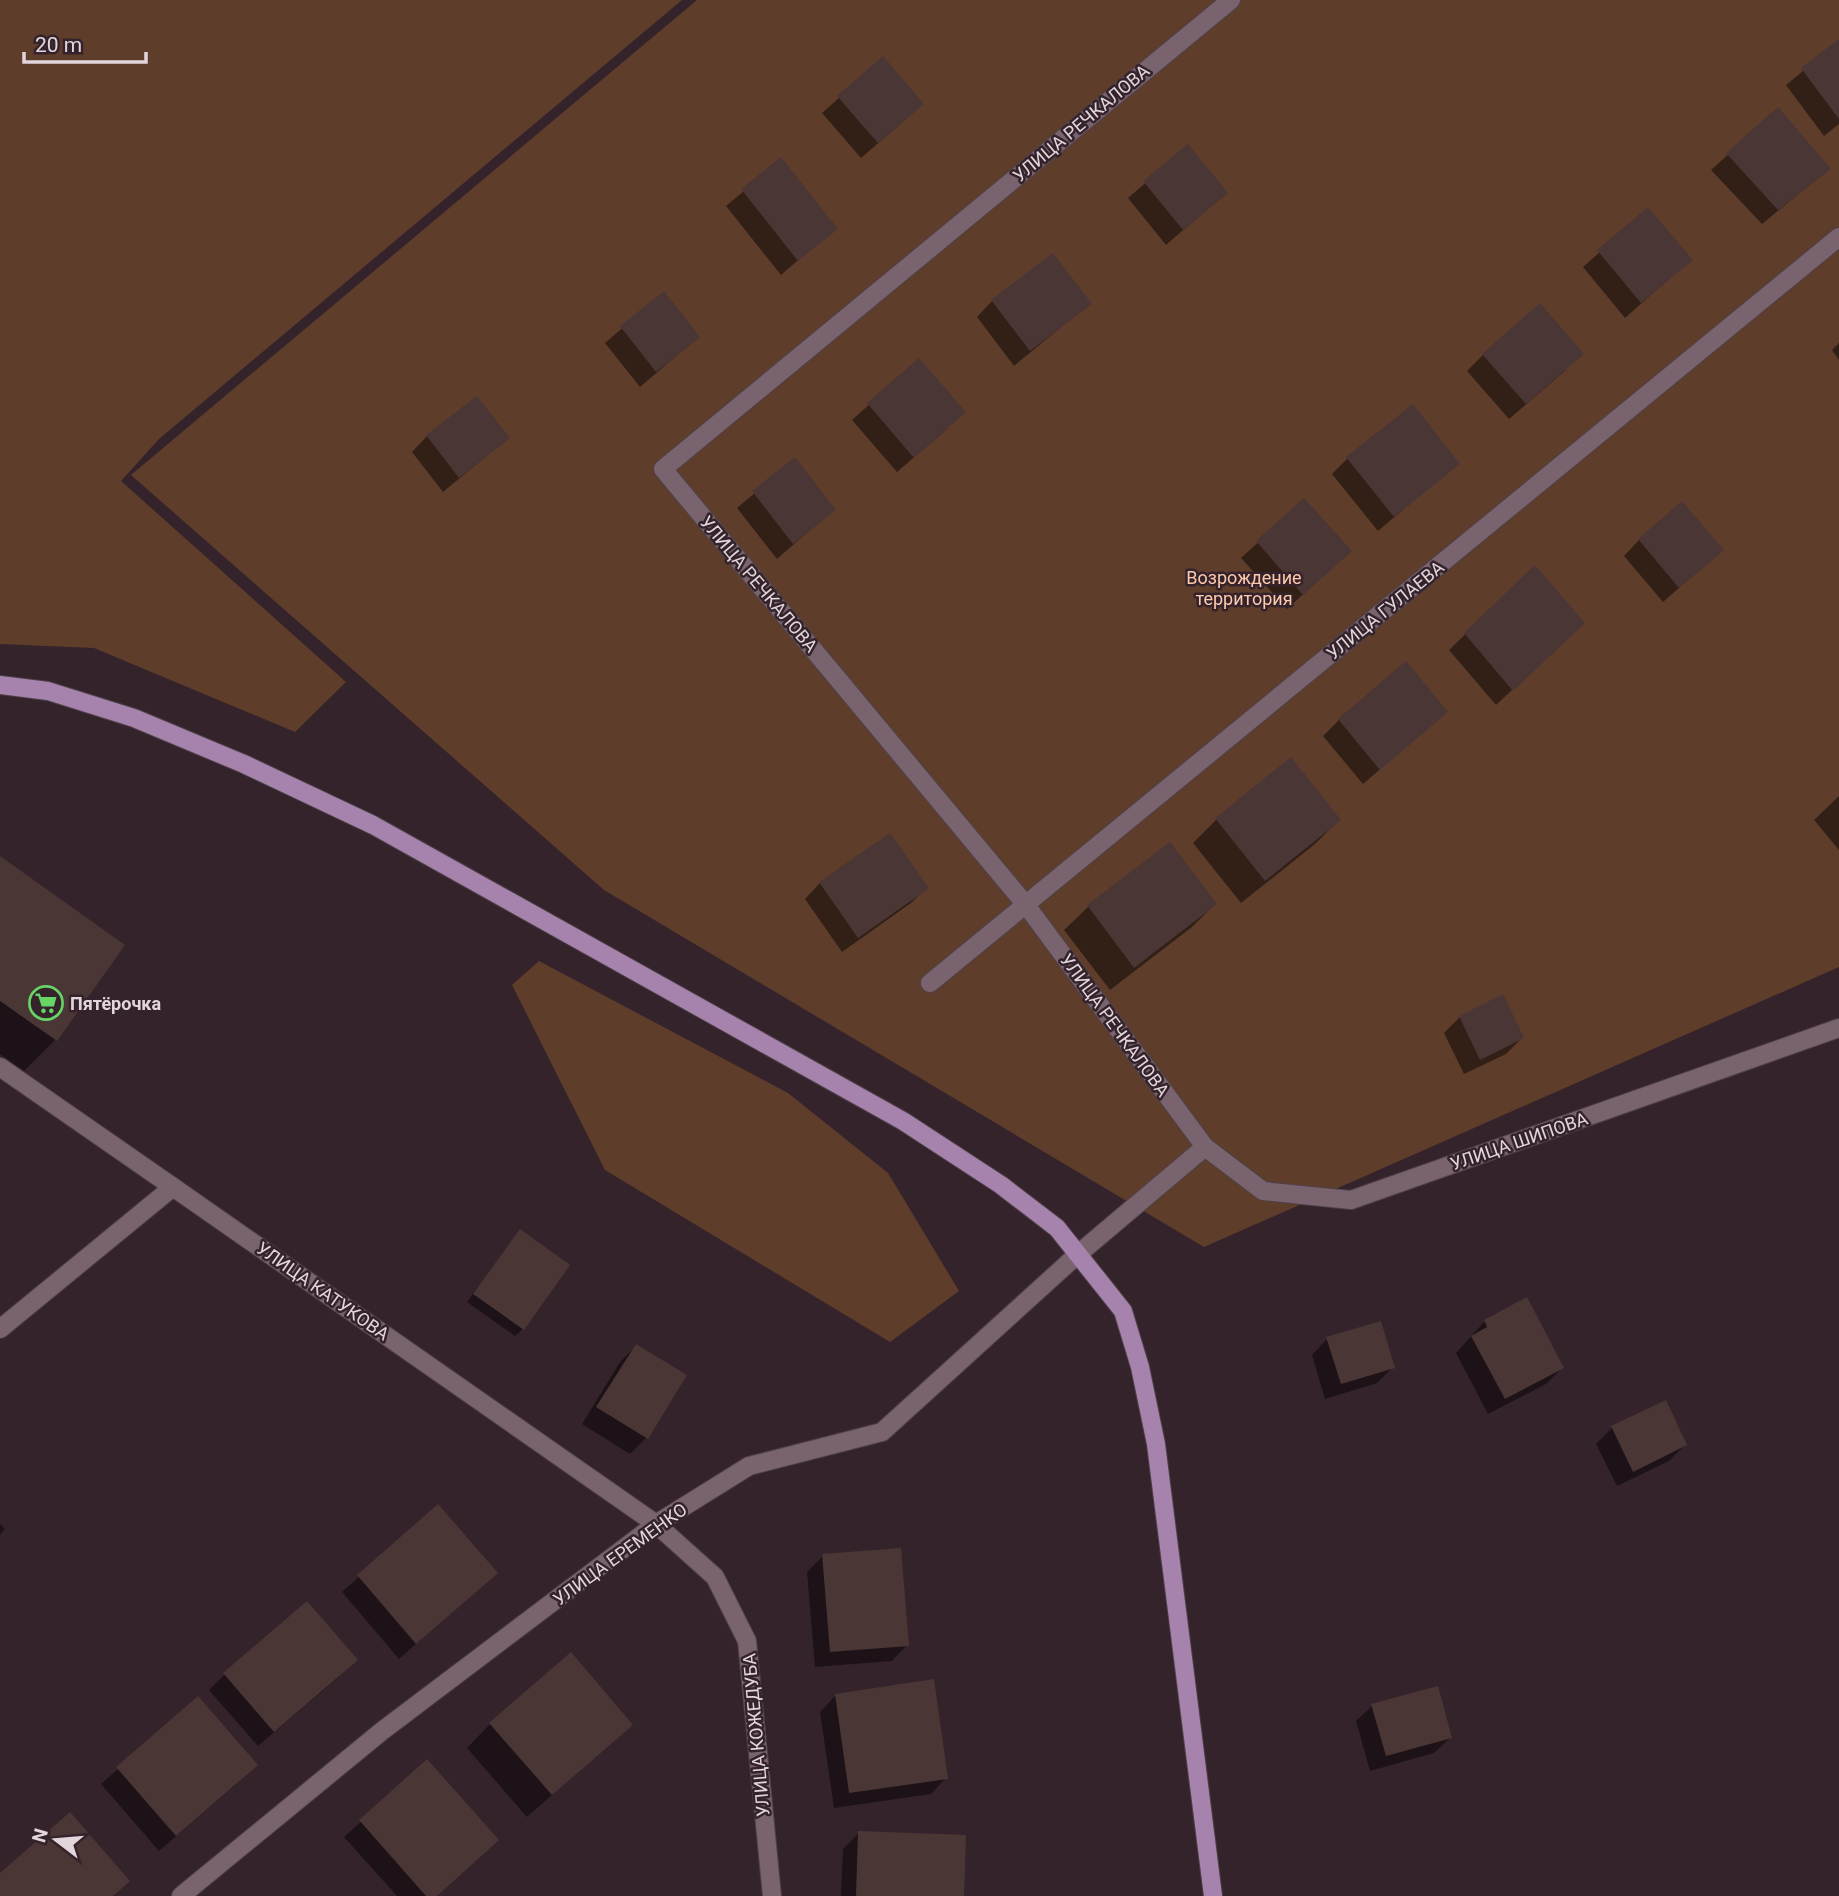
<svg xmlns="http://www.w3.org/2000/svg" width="1839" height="1896" font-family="Roboto,sans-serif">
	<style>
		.green { fill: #5e3d2b }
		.shadow { fill: #0007 }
		.building { fill: #4b3636 }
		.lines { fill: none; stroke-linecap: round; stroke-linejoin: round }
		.minor-casing { stroke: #4f4148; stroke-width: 20 }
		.major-casing { stroke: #4f4148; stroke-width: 20 }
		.minor { stroke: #78636e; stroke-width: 18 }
		.major { stroke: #a683ad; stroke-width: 18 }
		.labels { text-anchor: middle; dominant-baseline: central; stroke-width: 5; stroke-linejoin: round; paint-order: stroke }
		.street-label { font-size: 18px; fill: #e2d6dc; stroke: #35232c }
		.park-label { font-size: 18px; fill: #fec9ac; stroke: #35232c }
		.poi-label { font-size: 18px; font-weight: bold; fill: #e2d6dc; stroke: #35232c; text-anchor: start }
	</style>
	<rect width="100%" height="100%" fill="#35232c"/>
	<path class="green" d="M0 0H682L159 439 121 481 346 682 295 732 94 648 0 644Z
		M697 0H1839V967L1204 1247 604 890 131 475Z
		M539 961 788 1093 888 1173 959 1291 890 1342 605 1170 512 985Z"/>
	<path class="shadow" d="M1839 41V124L1824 136 1786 85Z
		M883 59 906 119 861 158 822 113Z
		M1777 110 1829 169 1762 224 1711 170Z
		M1188 146 1226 193 1166 245 1128 198Z
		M781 160 835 228 781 275 726 206Z
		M1647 210 1690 260 1625 318 1583 267Z
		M663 293 698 337 640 387 605 343Z
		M992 301 1089 304 1014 366 977 317Z
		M1839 343V360L1832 350Z
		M1483 355 1566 370 1509 419 1467 371Z
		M919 360 948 428 897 472 852 420Z
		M427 436 508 438 443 492 412 452Z
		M1348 458 1458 463 1378 531 1332 474Z
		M795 459 834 509 777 559 737 508Z
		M1304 500 1350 551 1287 609 1241 558Z
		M1639 540 1722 550 1663 602 1624 556Z
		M1535 567 1567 639 1496 705 1449 650Z
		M1446 712 1363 784 1323 736 1339 720Z
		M1290 760 1339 820 1315 844 1241 903 1193 843 1216 820Z
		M1839 796V850L1814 820Z
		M1170 844 1215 904 1192 927 1110 990 1064 930 1088 907Z
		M0 858 123 945 55 1040 24 1071 0 1054Z
		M820 883 926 888 911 903 842 952 805 899Z
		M1460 1017 1522 1038 1506 1054 1464 1074 1444 1033Z
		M520 1231 523 1329 515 1336 467 1302Z
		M1485 1321 1562 1368 1546 1384 1488 1414 1456 1353Z
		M1327 1339 1393 1367 1377 1383 1325 1399 1312 1355Z
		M636 1346 646 1438 630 1454 582 1424 620 1362Z
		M1665 1402 1685 1445 1669 1461 1617 1486 1596 1444 1612 1428Z
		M438 1507 496 1573 399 1659 342 1592Z
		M0 1524 5 1529 0 1535Z
		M823 1556 907 1645 892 1661 815 1667 807 1572Z
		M225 1674 340 1676 258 1746 209 1690Z
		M835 1696 946 1778 931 1794 834 1808 820 1712Z
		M198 1698 240 1781 159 1851 101 1784Z
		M1372 1706 1450 1738 1434 1753 1370 1771 1356 1721Z
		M490 1724 631 1725 527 1817 467 1748Z
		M427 1762 436 1896H397L344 1837Z
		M859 1833 962 1896H841L843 1849Z"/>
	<path class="building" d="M1839 39V119L1801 68Z
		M883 56 924 104 878 143 837 96Z
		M1778 107 1831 169 1778 210 1726 153Z
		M1188 144 1228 193 1183 230 1143 181Z
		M781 157 838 229 798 261 741 189Z
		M1648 207 1693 260 1641 303 1597 250Z
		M1053 253 1092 304 1030 351 991 300Z
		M664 291 700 337 656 372 620 326Z
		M1540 303 1584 354 1526 404 1482 354Z
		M919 358 966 412 914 458 867 403Z
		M477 396 510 438 459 478 426 435Z
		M1413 404 1460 464 1394 517 1346 457Z
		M795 457 836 510 793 544 752 491Z
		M1304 498 1352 551 1303 595 1256 541Z
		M1682 501 1724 550 1679 588 1638 539Z
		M1535 565 1585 623 1513 691 1464 633Z
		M1406 661 1448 712 1380 770 1338 719Z
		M1291 757 1341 820 1265 881 1215 818Z
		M890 833 929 888 858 938 819 882Z
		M1170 842 1217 904 1134 968 1087 905Z
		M0 856 125 945 57 1041 0 1001Z
		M1503 994 1524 1038 1480 1060 1459 1016Z
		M520 1229 570 1265 524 1330 473 1294Z
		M1527 1297 1564 1368 1505 1399 1471 1336 1487 1327 1484 1320Z
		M1381 1321 1395 1368 1341 1384 1326 1337Z
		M636 1344 687 1375 648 1439 596 1407Z
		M1666 1400 1687 1445 1633 1472 1611 1426Z
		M438 1504 498 1573 416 1644 357 1575Z
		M901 1548 909 1646 830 1652 822 1554Z
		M307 1601 358 1660 274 1732 223 1673Z
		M571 1652 633 1725 552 1795 489 1723Z
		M934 1679 948 1779 849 1793 835 1694Z
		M1438 1686 1452 1738 1386 1756 1371 1704Z
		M198 1696 258 1765 176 1836 116 1767Z
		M427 1759 499 1840 437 1896H426L359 1820Z
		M70 1812 130 1881 113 1896H0V1873Z
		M858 1831 966 1835 964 1896H856Z"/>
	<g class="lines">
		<g class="minor-casing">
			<path id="minor" d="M930 983 1839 237
				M0 1067 173 1187
				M1205 1147 1263 1191 1351 1200 1839 1028
				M0 1329 173 1187 656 1524 715 1577 747 1641 772 1896
				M181 1896 382 1731 656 1524 749 1466 882 1432 1077 1255 1205 1147 1026 905 663 469 1231 0"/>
		</g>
		<g class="major-casing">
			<path id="major" d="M0 685 48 691 134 718 244 764 373 825 903 1121 1001 1185 1057 1228 1123 1311 1140 1367 1156 1444 1213 1896"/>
		</g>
		<use href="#minor" class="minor"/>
		<use href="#major" class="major"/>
	</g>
	<defs>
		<g id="supermarket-ring" transform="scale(1.75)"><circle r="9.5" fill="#35232c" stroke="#67d466" stroke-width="1.5"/><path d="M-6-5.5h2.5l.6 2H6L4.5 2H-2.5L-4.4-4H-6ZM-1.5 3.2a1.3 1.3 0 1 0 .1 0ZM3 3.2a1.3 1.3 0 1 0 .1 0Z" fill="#67d466"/></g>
	</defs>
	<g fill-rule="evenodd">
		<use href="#supermarket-ring" x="46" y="1003"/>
	</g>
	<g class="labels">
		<g class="street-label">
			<text transform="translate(1081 123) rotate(-40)">УЛИЦА РЕЧКАЛОВА</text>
			<text transform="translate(759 584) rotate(50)">УЛИЦА РЕЧКАЛОВА</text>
			<text transform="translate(1385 610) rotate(-39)">УЛИЦА ГУЛАЕВА</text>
			<text transform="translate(1115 1025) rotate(54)">УЛИЦА РЕЧКАЛОВА</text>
			<text transform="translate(1519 1141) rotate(-19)">УЛИЦА ШИПОВА</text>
			<text transform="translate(323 1291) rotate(35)">УЛИЦА КАТУКОВА</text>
			<text transform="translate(620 1554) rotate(-36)">УЛИЦА ЕРЕМЕНКО</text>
			<text transform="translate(756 1735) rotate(-95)">УЛИЦА КОЖЕДУБА</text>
		</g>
		<g class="park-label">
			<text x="1244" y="577">Возрождение<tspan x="1244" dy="21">территория</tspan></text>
		</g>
		<g class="poi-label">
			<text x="70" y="1003">Пятёрочка</text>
		</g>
	</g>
	<g transform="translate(56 1840) rotate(286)" stroke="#35232c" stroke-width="5" paint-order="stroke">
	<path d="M0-5L12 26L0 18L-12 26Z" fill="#e2d6dc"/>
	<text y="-10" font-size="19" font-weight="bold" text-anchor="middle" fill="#e2d6dc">N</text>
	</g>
	<path d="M24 52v10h122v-10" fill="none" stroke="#e2d6dc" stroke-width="3.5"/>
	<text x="35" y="52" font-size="21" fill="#e2d6dc" stroke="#35232c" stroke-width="5" paint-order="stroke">20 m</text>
</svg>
